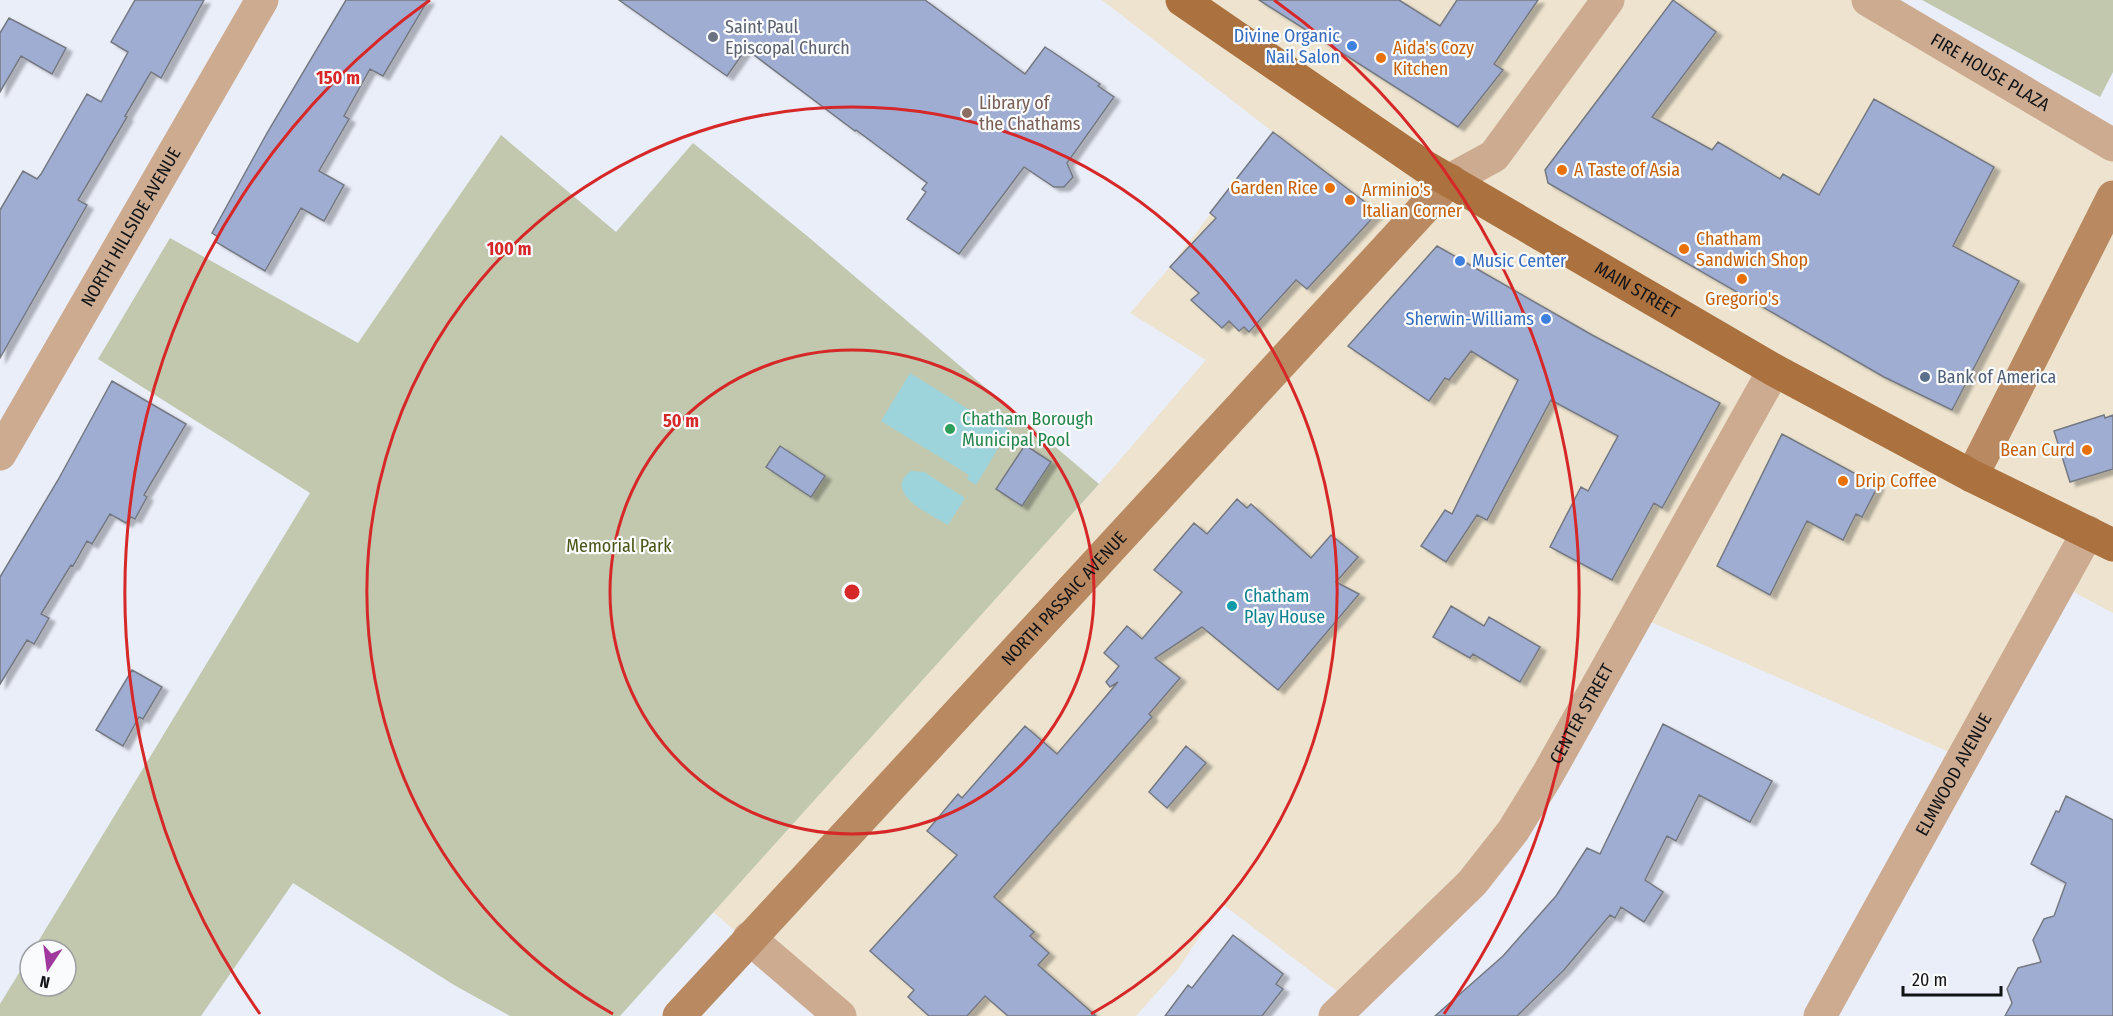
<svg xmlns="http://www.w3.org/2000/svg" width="2113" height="1016" font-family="'Fira Sans Condensed',sans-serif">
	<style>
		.commercial { fill: #ede3ce }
		.green { fill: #c1c8ae }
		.water { fill: #9dd3db }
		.building { fill: #9fadd3; stroke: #757982; stroke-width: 1.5; filter: url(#shadow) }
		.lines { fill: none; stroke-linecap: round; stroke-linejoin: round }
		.street { stroke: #ccab91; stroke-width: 33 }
		.secondary { stroke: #b98a62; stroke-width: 33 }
		.primary { stroke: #ab713e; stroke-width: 33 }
		.ring { fill: none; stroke: #d62828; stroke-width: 3 }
		.worship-dot { fill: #6b7280; stroke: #fafbfd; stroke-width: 2 }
		.shop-dot { fill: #3f7fe0; stroke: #fafbfd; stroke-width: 2 }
		.food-dot { fill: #e8710a; stroke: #fafbfd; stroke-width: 2 }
		.education-dot { fill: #8d6e63; stroke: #fafbfd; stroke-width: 2 }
		.service-dot { fill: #5c6f8a; stroke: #fafbfd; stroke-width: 2 }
		.leisure-dot { fill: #2e9e5b; stroke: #fafbfd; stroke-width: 2 }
		.culture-dot { fill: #0f9aa8; stroke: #fafbfd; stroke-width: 2 }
		.labels { text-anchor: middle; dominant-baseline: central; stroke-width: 4.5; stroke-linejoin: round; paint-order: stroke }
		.worship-label { font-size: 18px; fill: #5b616d; stroke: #fafbfd; text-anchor: start }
		.shop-label { font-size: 18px; fill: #366cbe; stroke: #fafbfd; text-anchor: end }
		.food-label { font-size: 18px; fill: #c56008; stroke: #fafbfd; text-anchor: start }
		.street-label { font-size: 18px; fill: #111316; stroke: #fafbfd }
		.education-label { font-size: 18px; fill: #785e54; stroke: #fafbfd; text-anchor: start }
		.service-label { font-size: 18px; fill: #4e5e75; stroke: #fafbfd; text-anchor: start }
		.leisure-label { font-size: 18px; fill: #27864d; stroke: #fafbfd; text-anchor: start }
		.park-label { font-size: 18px; fill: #495516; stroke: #fafbfd }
		.culture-label { font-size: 18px; fill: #0d838f; stroke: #fafbfd; text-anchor: start }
		.centre { fill: #d62828; stroke: #fafbfd; stroke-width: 3 }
		.ring-label { font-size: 18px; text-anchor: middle; font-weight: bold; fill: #d62828; stroke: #fafbfd; stroke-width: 4.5; stroke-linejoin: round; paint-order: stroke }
	</style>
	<defs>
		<filter id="shadow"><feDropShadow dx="6" dy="4" stdDeviation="1.5" flood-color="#0004"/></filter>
	</defs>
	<rect width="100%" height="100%" fill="#eaeef9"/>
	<path class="commercial" d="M1102 0H1867L2113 146V613L2060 585 1965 759 1637 616 1476 880 1350 1001 1221 903 1179 968 1136 1016H834L713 912 1099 484 1206 360 1130 313 1170 267 1273 132Z"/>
	<path class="green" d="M1922 0H2113V72L2100 97Z
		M501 135 616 232 693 143 806 235 1099 484 620 1016H510L454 985 293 883 201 1016H0V1004L30 955V986H66V950H33L310 493 98 359 170 238 358 343Z"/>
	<path class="water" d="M910 373 997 427 1000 424 1009 430 976 485 967 479 969 475 881 421Z
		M911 471 924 472 965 498 948 525C932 515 881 493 911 471Z"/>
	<path class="building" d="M135 0H204L161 78 151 72 125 116 127 117 78 200 87 205 0 358V210L23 171 37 179 41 174 87 94 101 102 128 52 111 42Z
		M346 0H428L383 76 370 69 344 116 349 119 319 171 344 185 324 221 301 208 265 271 216 242 218 237 212 233 267 133Z
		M619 0H925L1025 74 1045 47 1100 84 1098 86 1114 97 1067 163 1073 177 1064 187H1054L1024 167 959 254 907 219 926 192 922 189 927 183 856 130 855 131 746 49 727 76Z
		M1259 0H1399L1440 26 1457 0H1538L1494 64 1503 70 1458 127Z
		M1673 0 1716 32 1652 117 1712 150 1718 142 1780 179 1783 174 1819 195 1874 99 1994 167 1953 246 2019 281 1952 410 1884 377 1548 183 1545 170Z
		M9 18 66 48 52 74 21 56 0 92V33Z
		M1273 132 1378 212 1307 289 1296 280 1249 332 1244 327 1239 331 1229 321 1222 328 1191 300 1199 293 1170 267 1216 218 1210 213Z
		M1437 246 1592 335 1720 403 1662 508 1654 503 1612 580 1550 547 1581 487 1588 491 1618 436 1551 400 1487 520 1477 515 1446 562 1421 546 1445 510 1452 514 1518 380 1471 351 1449 380 1445 378 1429 401 1348 346Z
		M112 381 186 424 144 495 147 497 135 519 131 517 126 523 110 514 92 544 87 541 73 566 71 565 41 614 49 618 34 644 27 640 0 684V577L58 480Z
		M2104 415 2105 418 2113 415V469L2070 482 2054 431Z
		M1782 434 1878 486 1862 517 1856 514 1843 540 1807 521 1770 595 1717 566Z
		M1025 445 1051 462 1022 506 996 489Z
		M780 446 825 476 811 497 766 467Z
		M1237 499 1247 508 1251 504 1311 558 1331 535 1358 557 1336 582 1359 594 1278 690 1202 627 1155 658 1180 678 1149 714 1152 717 994 897 1034 932 1030 936 1049 953 1038 965 1096 1016H1008L985 996 967 1016H929L908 997 914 990 870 951 957 855 927 831 958 794 962 798 1025 726 1057 754 1118 682 1110 687 1106 682 1119 666 1104 653 1127 626 1142 639 1182 592 1154 570 1194 523 1207 534Z
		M1451 606 1484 626 1489 617 1540 647 1520 682 1473 654 1470 658 1433 637Z
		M132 670 162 687 143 719 139 717 123 746 96 730Z
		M1663 724 1772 781 1750 822 1699 795 1676 841 1667 836 1645 880 1663 892 1644 922 1621 907 1615 918 1610 915 1564 970 1517 1016H1435L1503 956 1556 896 1587 848 1600 854Z
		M1186 746 1206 763 1167 808 1149 792Z
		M2066 796 2113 820V1016H2005L2012 1003 2007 989 2018 968 2041 962 2033 940 2044 919 2054 916 2066 883 2031 864 2056 811 2059 812Z
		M1233 935 1283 974 1276 984 1283 989 1262 1016H1165L1188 985 1192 988Z"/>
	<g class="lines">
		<g class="street">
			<path id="s1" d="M1868 0 2113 145"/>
			<path d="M1450 180 1494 156 1608 0"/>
			<path id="s2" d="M0 454 262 0"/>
			<path d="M749 938 840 1016"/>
			<path id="s3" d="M1335 1016 1472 883 1513 831 1548 774 1774 370"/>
			<path id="s4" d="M1820 1016 2088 532"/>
		</g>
		<g class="secondary">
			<path d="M1972 476 2113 197"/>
			<path id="s5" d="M679 1016 1450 180"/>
		</g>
		<path class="primary" id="s6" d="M1182 0 1424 166 1774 370 1972 476 2113 545"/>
	</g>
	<g class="ring">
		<circle cx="852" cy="592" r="242"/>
		<path d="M613 1014A485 485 0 1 1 1091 1014"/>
		<path d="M260 1014A727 727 0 0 1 430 0M1274 0A727 727 0 0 1 1444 1014"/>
	</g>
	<circle class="worship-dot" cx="713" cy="37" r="6"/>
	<g class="shop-dot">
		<circle cx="1352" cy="46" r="6"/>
		<circle cx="1460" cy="261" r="6"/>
		<circle cx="1546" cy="319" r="6"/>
	</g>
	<g class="food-dot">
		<circle cx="1381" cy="58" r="6"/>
		<circle cx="1562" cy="170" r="6"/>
		<circle cx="1330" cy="188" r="6"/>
		<circle cx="1350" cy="200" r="6"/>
		<circle cx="1684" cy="249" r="6"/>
		<circle cx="1742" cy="279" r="6"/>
		<circle cx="2087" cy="450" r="6"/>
		<circle cx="1843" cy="481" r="6"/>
	</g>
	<circle class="education-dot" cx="967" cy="113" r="6"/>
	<circle class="service-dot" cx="1925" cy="377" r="6"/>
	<circle class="leisure-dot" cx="950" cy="429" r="6"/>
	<circle class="culture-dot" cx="1232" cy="606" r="6"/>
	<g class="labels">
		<g class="worship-label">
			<text x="725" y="27">Saint Paul<tspan x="725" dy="21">Episcopal Church</tspan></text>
		</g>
		<g class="shop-label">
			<text x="1340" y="36">Divine Organic<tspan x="1340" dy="21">Nail Salon</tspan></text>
			<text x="1472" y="261" text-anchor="start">Music Center</text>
			<text x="1534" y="319">Sherwin-Williams</text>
		</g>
		<g class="food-label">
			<text x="1393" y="48">Aida's Cozy<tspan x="1393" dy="21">Kitchen</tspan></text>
			<text x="1574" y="170">A Taste of Asia</text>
			<text x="1318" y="188" text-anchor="end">Garden Rice</text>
			<text x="1362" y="190">Arminio's<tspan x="1362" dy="21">Italian Corner</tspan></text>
			<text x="1696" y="239">Chatham<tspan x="1696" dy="21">Sandwich Shop</tspan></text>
			<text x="1742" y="299" text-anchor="middle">Gregorio's</text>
			<text x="2075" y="450" text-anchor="end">Bean Curd</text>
			<text x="1855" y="481">Drip Coffee</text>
		</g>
		<g class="street-label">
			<text stroke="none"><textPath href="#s1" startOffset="142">FIRE HOUSE PLAZA</textPath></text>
			<text stroke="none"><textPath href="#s2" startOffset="262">NORTH HILLSIDE AVENUE</textPath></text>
			<text stroke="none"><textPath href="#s6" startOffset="540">MAIN STREET</textPath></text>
			<text stroke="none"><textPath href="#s5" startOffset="568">NORTH PASSAIC AVENUE</textPath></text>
			<text stroke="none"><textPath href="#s3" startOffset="393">CENTER STREET</textPath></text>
			<text stroke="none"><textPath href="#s4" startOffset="276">ELMWOOD AVENUE</textPath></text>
		</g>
		<g class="education-label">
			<text x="979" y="103">Library of<tspan x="979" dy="21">the Chathams</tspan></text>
		</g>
		<g class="service-label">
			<text x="1937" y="377">Bank of America</text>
		</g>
		<g class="leisure-label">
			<text x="962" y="419">Chatham Borough<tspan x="962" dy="21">Municipal Pool</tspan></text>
		</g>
		<g class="park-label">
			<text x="619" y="546">Memorial Park</text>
		</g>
		<g class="culture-label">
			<text x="1244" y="596">Chatham<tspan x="1244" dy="21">Play House</tspan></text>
		</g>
	</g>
	<circle cx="852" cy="592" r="9" class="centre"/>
	<g class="ring-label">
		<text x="338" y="84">150 m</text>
		<text x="509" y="255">100 m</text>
		<text x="681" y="427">50 m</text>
	</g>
	<g transform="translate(48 968) rotate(193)"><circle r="28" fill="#fafbfd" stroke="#9d9ea1" stroke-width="1.5"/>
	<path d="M0-4.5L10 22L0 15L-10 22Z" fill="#a0399d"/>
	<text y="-9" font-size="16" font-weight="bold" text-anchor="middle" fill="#111316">N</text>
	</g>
	<path d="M1903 986v9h98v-9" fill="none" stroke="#111316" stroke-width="3"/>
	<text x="1912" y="986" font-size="18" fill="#111316" stroke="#fafbfd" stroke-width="4.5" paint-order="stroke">20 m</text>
</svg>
